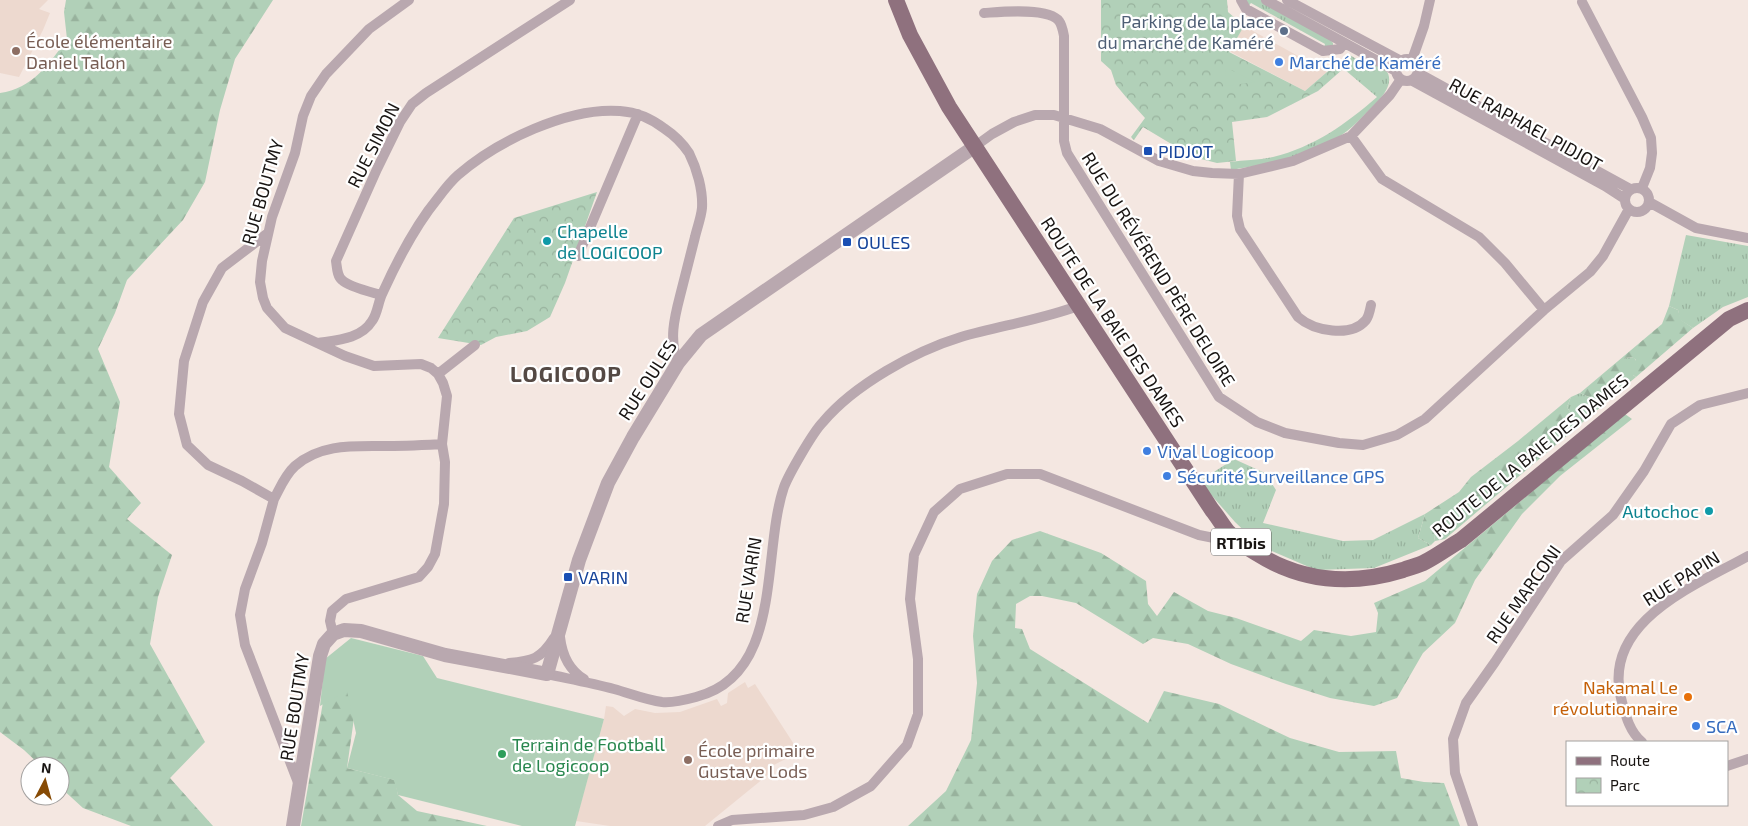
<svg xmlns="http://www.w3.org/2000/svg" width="1748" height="826" font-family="'Exo 2',sans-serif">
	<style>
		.built { fill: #edd9cf }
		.grass { fill: url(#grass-tufts) }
		.forest { fill: url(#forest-firs) }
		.park { fill: url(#park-crowns) }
		.pitch { fill: #b1d0b8 }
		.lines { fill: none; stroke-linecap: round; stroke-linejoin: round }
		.minor { stroke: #b9a8af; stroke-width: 10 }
		.tertiary { stroke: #b9a8af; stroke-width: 14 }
		.primary { stroke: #8f717e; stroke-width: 16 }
		.service-dot { fill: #5c6f8a; stroke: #fff; stroke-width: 2 }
		.education-dot { fill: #8d6e63; stroke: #fff; stroke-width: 2 }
		.shop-dot { fill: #3f7fe0; stroke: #fff; stroke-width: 2 }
		.transit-dot { fill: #1a4fb4; stroke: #fff; stroke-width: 2 }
		.culture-dot { fill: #0f9aa8; stroke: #fff; stroke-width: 2 }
		.food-dot { fill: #e8710a; stroke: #fff; stroke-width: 2 }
		.leisure-dot { fill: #2e9e5b; stroke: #fff; stroke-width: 2 }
		.labels { text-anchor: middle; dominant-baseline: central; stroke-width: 4.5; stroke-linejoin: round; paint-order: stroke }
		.shield { fill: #fff; stroke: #5d5a59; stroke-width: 1 }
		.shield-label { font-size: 16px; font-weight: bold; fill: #181412 }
		.service-label { font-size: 18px; fill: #4e5e75; stroke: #fff; text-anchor: end }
		.education-label { font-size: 18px; fill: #785e54; stroke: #fff; text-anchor: start }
		.shop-label { font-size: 18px; fill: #366cbe; stroke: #fff; text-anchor: start }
		.street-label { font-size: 18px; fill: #181412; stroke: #fff }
		.transit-label { font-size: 18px; fill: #164399; stroke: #fff; text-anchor: start }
		.culture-label { font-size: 18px; fill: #0d838f; stroke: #fff; text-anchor: start }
		.food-label { font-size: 18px; fill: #c56008; stroke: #fff; text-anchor: end }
		.leisure-label { font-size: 18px; fill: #27864d; stroke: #fff; text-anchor: start }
		.district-label { font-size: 22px; font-weight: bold; letter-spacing: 1px; fill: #544944; stroke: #fff }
	</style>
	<defs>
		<pattern id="grass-tufts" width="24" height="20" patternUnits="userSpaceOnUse" patternTransform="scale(1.25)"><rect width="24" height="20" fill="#b1d0b8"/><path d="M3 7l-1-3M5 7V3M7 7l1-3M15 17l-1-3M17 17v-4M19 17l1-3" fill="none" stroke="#98b29d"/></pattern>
		<pattern id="forest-firs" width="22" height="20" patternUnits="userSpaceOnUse" patternTransform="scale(1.25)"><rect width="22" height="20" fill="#b1d0b8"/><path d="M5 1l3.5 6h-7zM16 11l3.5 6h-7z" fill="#98b29d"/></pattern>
		<pattern id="park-crowns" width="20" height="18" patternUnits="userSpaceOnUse" patternTransform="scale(1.25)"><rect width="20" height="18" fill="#b1d0b8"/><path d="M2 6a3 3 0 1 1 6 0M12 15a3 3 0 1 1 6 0" fill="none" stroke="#98b29d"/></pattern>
	</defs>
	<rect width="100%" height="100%" fill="#f4e7e1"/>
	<path class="built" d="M0 0H48L39 9 50 13 43 30 19 77 0 73Z
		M1244 26 1327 72 1305 91 1229 51Z
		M745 682 748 688 755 684 799 752 768 768 770 773 705 826H610L576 821 604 719 606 706 613 707 624 716 635 709 655 713 680 712 717 699 721 706 727 703 728 693Z"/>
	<path class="grass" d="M1246 0H1261L1329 38 1333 43V46L1323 51 1325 44 1251 3 1246 9Z
		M1348 54 1358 60 1362 55C1368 59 1379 63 1385 69 1395 80 1385 94 1377 102 1366 113 1356 125 1343 134 1312 156 1268 164 1231 170L1230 162C1244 160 1259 160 1273 157 1314 147 1346 124 1377 97L1338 64Z
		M1686 235 1748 246V297L1723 307 1693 328 1680 320 1678 310 1669 306Z
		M1634 357 1636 361 1633 375 1636 377 1445 539 1435 541 1434 535 1445 529 1462 515 1480 504 1507 477 1523 467 1544 448 1535 445 1573 417 1567 407 1571 397 1580 393 1589 397 1625 358Z
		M1234 459 1265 473 1276 490 1263 523 1343 541 1373 540 1425 514 1418 538 1431 545 1374 568 1316 570 1260 546 1235 522 1206 489 1203 479Z"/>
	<path class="forest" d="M66 0H273L235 59 220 110 205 182 183 220 127 280 115 313 98 349 120 402 109 467 141 503 127 519 172 555 158 597 150 644 205 742 170 778 213 826H131L83 808 60 787V766H41L24 750 0 732V93C32 89 50 63 67 39L64 12Z
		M1669 306 1678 310 1681 320 1693 328 1636 377 1633 375 1632 364 1636 360 1633 357 1625 358V372L1606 391 1589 397 1580 393 1662 324Z
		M1571 397 1567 407 1573 417 1535 445 1545 448 1523 467 1507 477 1480 504 1462 515 1445 529 1434 535 1435 541 1431 545 1418 538 1425 514 1459 492 1471 477 1518 441Z
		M1625 414 1632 419 1560 476 1522 514 1475 580 1455 623 1423 653 1397 698 1374 706 1330 698 1286 684 1231 664 1188 644 1153 638 1143 644 1076 603 1042 596H1030L1016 604 1015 628 1022 629 1030 649 1148 723 1164 691 1219 704 1290 738 1339 752 1396 751 1401 778 1424 782 1444 783 1460 826H908L946 791 971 740 977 683 973 636 977 594 992 561 1012 540 1040 531 1101 553 1146 581 1148 604 1157 616 1174 592 1208 611 1236 618 1301 641 1314 630 1351 636 1376 632 1378 613 1374 603 1425 581Z
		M331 657 352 690 355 711 347 768 395 780 398 795 417 811 487 826H301Z"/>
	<path class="park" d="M1101 0H1227L1228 12 1244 26 1229 52 1305 91 1334 66 1343 69 1318 91 1267 117 1232 122 1236 161 1217 163 1193 157 1143 127 1134 140 1131 137 1145 118 1126 97 1116 85 1111 70 1101 61Z
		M597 192 565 283 550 317 527 331 496 337 481 345 438 338 514 218Z"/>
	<path class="pitch" d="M1225 69H1229L1255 82 1226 86Z
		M351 638 423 656 437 678 604 719 575 826H522L398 795 394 780 347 768 356 733 347 691 320 706 325 659Z"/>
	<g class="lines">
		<path class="minor" d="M1241 0 1246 9 1323 51 1340 49 1344 43
			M1266 0 1396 71
			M1287 0 1401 61
			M1582 2 1642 117 1651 138 1652 153 1650 168 1642 188
			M984 13C1000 12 1048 7 1059 21 1062 25 1063 31 1064 36V141L1067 153 1219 397 1257 422 1285 433 1339 443 1363 445 1397 435 1425 419 1544 310 1590 272 1603 256 1629 209
			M1396 70a11 11 0 1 1 22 0a11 11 0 1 1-22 0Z
			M1412 60 1424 26 1430 0
			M1418 73 1630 189
			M1411 80 1605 186 1625 199
			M1351 136 1382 179 1479 237 1505 263 1544 310
			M974 147 992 134 1014 122 1035 115H1054L1100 129 1159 161 1193 171 1212 173 1239 174 1293 161 1351 136 1390 95 1401 79
			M1239 174 1237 216 1240 229 1298 317C1314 331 1351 338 1366 320 1369 316 1370 310 1371 305
			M1625 200a12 12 0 1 1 24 0a12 12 0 1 1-24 0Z
			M1649 202 1696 228 1748 238
			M268 233 222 268 203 302 184 361 179 414 187 445 208 465 242 481 274 499C280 488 285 475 295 466 320 444 352 446 383 446 403 446 422 445 442 444
			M578 256 638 114
			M381 295C371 292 349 287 342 280 337 276 337 267 336 261L377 169 400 122 412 104 426 93 570 0
			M318 343C337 340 361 339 372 321 378 313 378 301 383 292 398 259 415 226 438 198 444 190 451 181 458 175 497 141 568 107 620 111 636 112 652 119 665 129 674 135 683 144 689 153 697 169 703 190 702 208 701 218 697 228 695 237 690 257 685 277 680 296 674 319 669 340 678 363
			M438 374 475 345
			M274 499 262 543 245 589 240 615 245 645 299 785
			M333 634 330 621 332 611 346 599 419 577 428 567 435 554 444 504 445 462 442 444 447 396 443 383 438 374 431 368 421 364 374 366 345 356 285 328 267 308 263 298 260 282 262 261 272 217 295 153 303 116 311 96 326 74 369 29 409 0
			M560 637C562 654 569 670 584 679
			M509 663C532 661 541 659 554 638
			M547 674C570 679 592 683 614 689 629 693 646 700 662 702 672 703 685 700 696 697 784 675 761 554 784 487 789 474 813 432 823 422 854 385 915 351 961 337 999 326 1040 320 1078 306
			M1642 742C1630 732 1626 717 1622 702 1599 623 1694 586 1748 556
			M1727 766 1748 759
			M718 826 732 820 804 815 833 807 871 786 907 745 918 714V659L910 599 914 555 934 512 960 489 1007 474H1040L1199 535 1214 538 1228 532
			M1473 826 1455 773 1453 739 1466 703 1495 662 1561 561 1613 515 1644 471 1671 424 1700 405 1748 393"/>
		<path class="tertiary" d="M293 826 320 656 324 644 333 634 344 630 361 631 445 655 547 674 579 560 608 483 633 437 678 363 701 335 974 147"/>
		<path class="primary" d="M896 0 910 35 949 107 1212 510C1218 517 1222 525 1228 532 1236 540 1246 547 1256 553 1302 582 1351 586 1403 570 1410 567 1418 566 1425 562 1437 556 1449 547 1461 540L1729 319 1748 310"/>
	</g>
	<circle class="service-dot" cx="1284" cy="31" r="5"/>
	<g class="education-dot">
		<circle cx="16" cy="51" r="5"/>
		<circle cx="688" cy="760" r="5"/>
	</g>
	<g class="shop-dot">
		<circle cx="1279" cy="62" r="5"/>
		<circle cx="1147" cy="451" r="5"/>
		<circle cx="1167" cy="476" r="5"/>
		<circle cx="1696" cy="726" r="5"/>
	</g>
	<g class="transit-dot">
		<rect x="1143" y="146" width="10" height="10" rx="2.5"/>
		<rect x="842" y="237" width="10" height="10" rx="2.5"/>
		<rect x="563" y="572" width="10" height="10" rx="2.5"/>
	</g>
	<g class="culture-dot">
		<circle cx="547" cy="241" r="5"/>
		<circle cx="1709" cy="511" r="5"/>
	</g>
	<circle class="food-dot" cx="1688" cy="697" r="5"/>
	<circle class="leisure-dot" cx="502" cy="754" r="5"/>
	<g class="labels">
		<rect class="shield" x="1211" y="528.5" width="60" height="27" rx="4"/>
		<g class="shield-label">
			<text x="1241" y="542">RT1bis</text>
		</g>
		<g class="service-label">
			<text x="1274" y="21">Parking de la place<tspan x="1274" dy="21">du marché de Kaméré</tspan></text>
		</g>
		<g class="education-label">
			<text x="26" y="41">École élémentaire<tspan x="26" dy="21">Daniel Talon</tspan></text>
			<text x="698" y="750">École primaire<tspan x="698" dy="21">Gustave Lods</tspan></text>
		</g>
		<g class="shop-label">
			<text x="1289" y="62">Marché de Kaméré</text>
			<text x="1157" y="451">Vival Logicoop</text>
			<text x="1177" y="476">Sécurité Surveillance GPS</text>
			<text x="1706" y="726">SCA</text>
		</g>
		<g class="street-label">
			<text transform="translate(1526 124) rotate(29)">RUE RAPHAEL PIDJOT</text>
			<text transform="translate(373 145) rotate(-63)">RUE SIMON</text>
			<text transform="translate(262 192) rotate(-74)">RUE BOUTMY</text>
			<text transform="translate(1159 269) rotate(58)">RUE DU RÉVÉREND PÈRE DELOIRE</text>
			<text transform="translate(1113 322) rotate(57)">ROUTE DE LA BAIE DES DAMES</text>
			<text transform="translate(647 380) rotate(-57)">RUE OULES</text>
			<text transform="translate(1530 455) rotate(-39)">ROUTE DE LA BAIE DES DAMES</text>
			<text transform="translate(1681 578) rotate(-32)">RUE PAPIN</text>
			<text transform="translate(748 580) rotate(-81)">RUE VARIN</text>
			<text transform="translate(1523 594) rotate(-55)">RUE MARCONI</text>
			<text transform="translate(294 707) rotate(-81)">RUE BOUTMY</text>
		</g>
		<g class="transit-label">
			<text x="1158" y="151">PIDJOT</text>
			<text x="857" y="242">OULES</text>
			<text x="578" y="577">VARIN</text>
		</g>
		<g class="culture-label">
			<text x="557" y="231">Chapelle<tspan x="557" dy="21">de LOGICOOP</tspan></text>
			<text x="1699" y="511" text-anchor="end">Autochoc</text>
		</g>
		<g class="food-label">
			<text x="1678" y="687">Nakamal Le<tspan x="1678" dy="21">révolutionnaire</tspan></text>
		</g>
		<g class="leisure-label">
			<text x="512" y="744">Terrain de Football<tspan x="512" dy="21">de Logicoop</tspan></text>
		</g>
		<g class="district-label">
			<text x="566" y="373">LOGICOOP</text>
		</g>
	</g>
	<rect x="1566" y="741" width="162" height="65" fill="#ffffff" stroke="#a3a1a0"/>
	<rect x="1576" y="757" width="25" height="8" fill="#8f717e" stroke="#a3a1a0"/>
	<text x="1610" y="766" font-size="15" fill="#181412">Route</text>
	<rect x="1576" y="778" width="25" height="15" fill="url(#park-crowns)" stroke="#a3a1a0"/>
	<text x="1610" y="791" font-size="15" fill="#181412">Parc</text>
	<g transform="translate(45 781) rotate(6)"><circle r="24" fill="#ffffff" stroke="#a3a1a0"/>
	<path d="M0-4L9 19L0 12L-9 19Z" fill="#874b05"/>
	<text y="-8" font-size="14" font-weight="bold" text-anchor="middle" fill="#181412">N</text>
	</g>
</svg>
